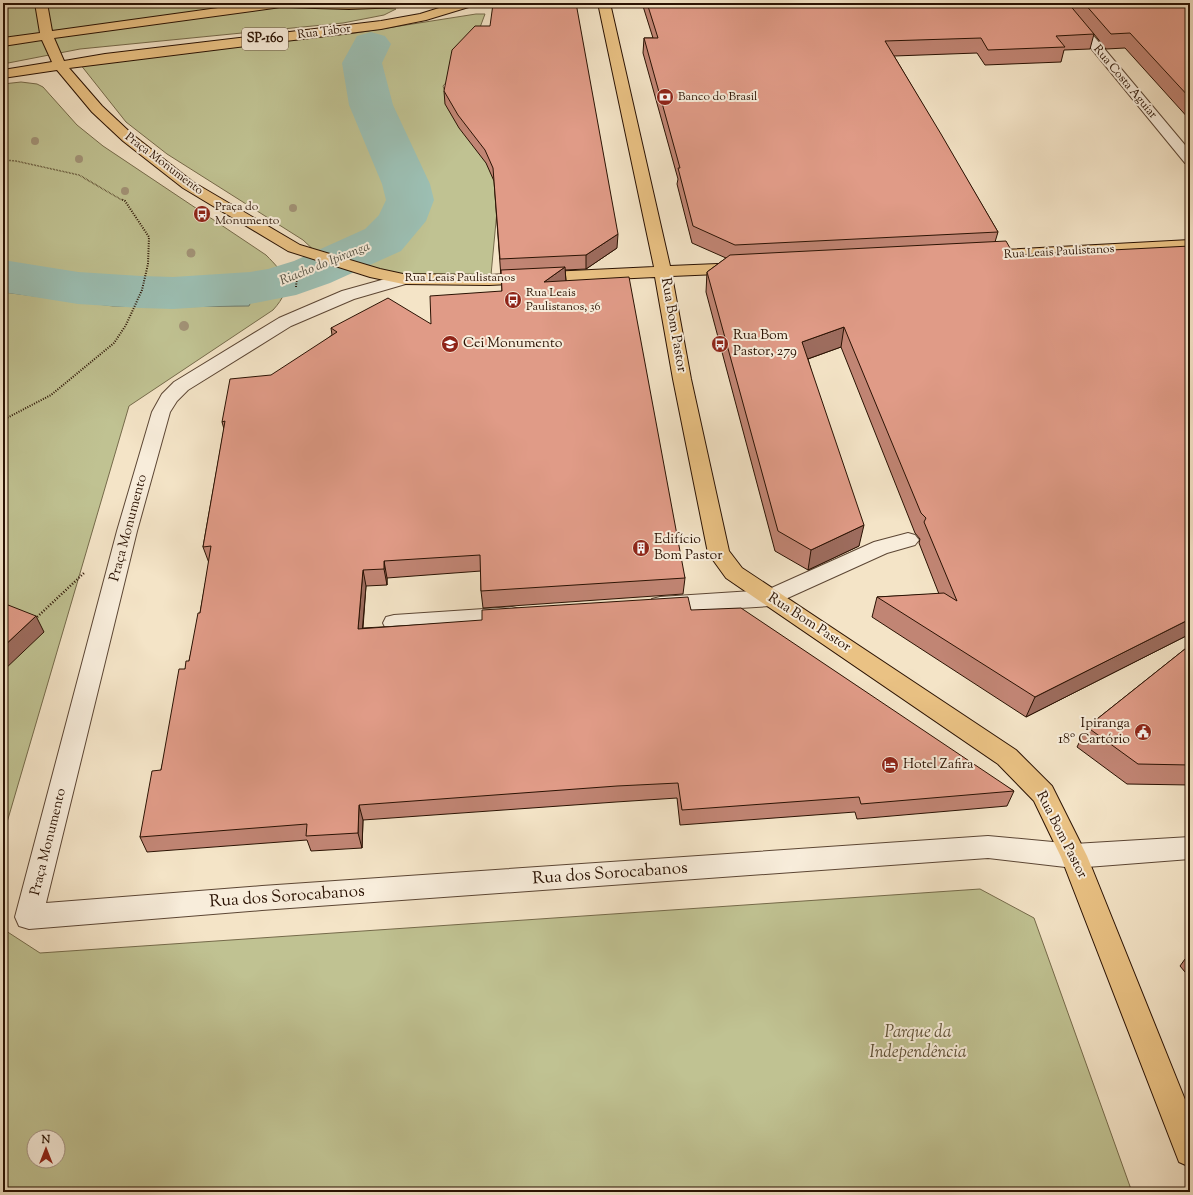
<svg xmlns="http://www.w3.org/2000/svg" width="1193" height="1195" font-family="'Sorts Mill Goudy',serif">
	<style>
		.green { fill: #c0c292; stroke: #756a4a; fill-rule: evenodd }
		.water { fill: #9cbfb3; stroke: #6e7a6d }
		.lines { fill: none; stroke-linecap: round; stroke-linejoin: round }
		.shore { stroke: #63685b; stroke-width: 1 }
		.river { fill: #9cbfb3; fill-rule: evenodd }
		.minor-casing { stroke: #5c4634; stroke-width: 2 }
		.major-casing { stroke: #2a1203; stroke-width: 2 }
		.path-far2 { stroke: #2a1203; stroke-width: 1.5; stroke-dasharray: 0.5 1; stroke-linecap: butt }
		.path-far1 { stroke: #2a1203; stroke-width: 2; stroke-dasharray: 1 1.5; stroke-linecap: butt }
		.path { stroke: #2a1203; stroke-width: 2.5; stroke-dasharray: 1 2; stroke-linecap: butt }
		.minor { fill: #f8eddb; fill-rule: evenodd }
		.major { fill: #eac284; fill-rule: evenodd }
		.tree { fill: #a29377 }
		.wall { fill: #c18574; stroke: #2a1203 }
		.shaded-wall { fill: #9d6c5e; stroke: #2a1203 }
		.building { fill: #e09b87; stroke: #2a1203 }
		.labels { text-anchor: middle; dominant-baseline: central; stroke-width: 4; stroke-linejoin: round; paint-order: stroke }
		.far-street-label { font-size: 12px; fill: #2a1203; stroke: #f8eddb }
		.far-poi-label { font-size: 12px; fill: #2a1203; stroke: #f8eddb; text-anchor: start }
		.shield { fill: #f8eddb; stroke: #685444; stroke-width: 1 }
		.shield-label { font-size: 13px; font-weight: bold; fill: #2a1203 }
		.far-water-label { font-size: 13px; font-style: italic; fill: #524f41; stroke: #f8eddb }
		.street-label { font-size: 14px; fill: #2a1203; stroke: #f8eddb }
		.poi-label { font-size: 14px; fill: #2a1203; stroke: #f8eddb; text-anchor: start }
		.near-street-label { font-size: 17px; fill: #2a1203; stroke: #f8eddb }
		.near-park-label { font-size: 17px; font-style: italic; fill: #5e5035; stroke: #f8eddb }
	</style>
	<rect width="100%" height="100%" fill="#f4e4c7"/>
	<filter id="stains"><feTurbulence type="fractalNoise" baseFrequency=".005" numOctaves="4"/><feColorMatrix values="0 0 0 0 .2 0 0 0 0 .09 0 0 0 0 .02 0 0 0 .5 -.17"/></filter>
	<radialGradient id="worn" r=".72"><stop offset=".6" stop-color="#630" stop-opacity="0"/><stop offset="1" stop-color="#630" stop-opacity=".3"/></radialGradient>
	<path class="green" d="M3 3H97L102 5 253 3 396 9 384 15 343 23 80 49 3 64Z
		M476 14H485L469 57 443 86 452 115 501 168 491 275H391L317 253 303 240 167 154 126 122 80 64 349 34Z
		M21 82 37 84 43 87 77 125 103 146 266 255C285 274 295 286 273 310L129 406 3 836V84Z
		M980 889 1034 918 1132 1192H3V929L40 953ZM34 1137H58V1161H34Z"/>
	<path class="water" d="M3 262C34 267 65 273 96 277 151 283 208 279 263 276L249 306 154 307 113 306 3 292Z"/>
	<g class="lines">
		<path class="shore" d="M3 266C34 271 65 278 97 281 149 286 201 283 253 281L255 283 245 302H113L3 288
			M3 271 95 286 127 288 183 289 245 286 247 288 242 297H113L3 283"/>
		<path class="river" d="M371 32 385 36 391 44 382 63 393 105 430 184 434 200 426 221 401 251 330 283 296 295 250 304 173 309 141 308 78 304 3 292V260L78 272 141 276 173 277 250 272 268 269 294 261 365 229 379 215 386 200 382 184 349 105 342 63 357 36Z"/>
		<g class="minor-casing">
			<path id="minor" d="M1054 3H1066L1190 151V164L1185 163Z
				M403 274 409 275 411 279 409 283 354 299 291 326 188 390 177 401 170 412 137 531 46 903 262 886 988 836 1074 844 1190 837V859L1074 868 988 858 262 910 29 929 19 926 15 917 117 531 152 412 162 394 174 382 279 318 342 291Z
				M908 533 915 535 919 540 915 545 887 553 770 606 660 613 652 611 649 605 652 599 660 597 767 590 874 542Z
				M512 607 520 609 523 615 520 621 512 623 394 631 386 629 383 623 386 617 394 615Z"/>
		</g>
		<g class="major-casing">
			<path id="major" d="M35 3H47L52 31 254 3H406L404 6 400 7 349 9 281 7 54 38 64 61 105 54 381 21 420 14 455 3H474L472 6 426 20 381 29 69 68 102 106 133 135 193 182 300 245 380 269 403 274 489 275 654 267 598 3H610L670 266 741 263 747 265 749 268 747 271 741 273 672 276 691 379 729 551 742 568 1016 750 1052 786 1087 856 1190 1112V1167L1179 1162 1061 857 1034 801 998 764 726 578 708 553 673 379 655 277 489 285 403 284 370 277 288 251 183 188 123 141 92 112 57 70 3 78V70L52 62 42 40 3 46V38L40 33Z
				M1190 240V250L983 261 977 259 975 256 977 253 983 251Z"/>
		</g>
		<path class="path-far2" d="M7 3V16
			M3 160 16 161 79 175 122 200"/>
		<path class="path-far1" d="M296 287 297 276
			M3 420 51 395 114 343 126 325 142 290 148 264 149 237 125 201 121 199"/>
		<path class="path" d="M35 619 84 573"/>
		<use href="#minor" class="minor"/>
		<use href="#major" class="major"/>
	</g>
	<g class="tree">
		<circle cx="35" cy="141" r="4"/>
		<circle cx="79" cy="159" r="4"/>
		<circle cx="125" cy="191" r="4"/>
		<circle cx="293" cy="208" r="4"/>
		<circle cx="191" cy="253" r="4.5"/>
		<circle cx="184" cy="326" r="5"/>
	</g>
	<path class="wall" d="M642 3H1190V120L1125 48 1106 49 1094 34 1090 49 1064 50 1061 62 985 65 977 53 894 56 998 232 995 242 1190 634 1026 717 872 617 877 597 939 594 919 543 920 539 915 533 841 347 808 359 859 546 808 570 775 551 706 292 707 272 726 258 692 243 677 184 678 179 643 53 644 38H653Z
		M444 91 617 248 586 269 565 270 566 280 685 578 683 594 483 608 481 591V571L387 578V585L366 586 363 628 691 610 1014 791 1007 806 857 819 855 812 680 825 677 798 616 802 363 820 362 848 311 851 307 840 147 852 140 837 161 770 185 669 189 661 200 613 209 563 203 547 224 429 222 422 332 335 331 328 431 324 502 291 494 181 486 163 459 128 445 104Z
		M1190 645V785L1127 784 1077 747 1087 727Z
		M1190 957V978L1180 966 1185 959Z"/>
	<path class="shaded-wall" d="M618 234 617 248 586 269V255Z
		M565 267 566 283 544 282Z
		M844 327 841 347 799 362 802 342Z
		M864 525 859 546 808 570 811 550Z
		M384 561 387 578V585L384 569Z
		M363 570 366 586 361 645 358 629Z
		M36 616 44 632 3 671V647Z
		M1190 619V634L1026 717 1035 697Z
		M359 805 363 820 362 848 358 833Z"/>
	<path class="building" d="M525 3H576L618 234 586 255 500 259 493 168 485 150 458 115 444 91 452 50 475 26H490L493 4Z
		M647 3H1068L1094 34 1056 36 1065 47 988 50 981 38 885 41 941 134 998 232 735 245 693 226 678 168H680L644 38H658Z
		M1084 3H1190V98L1130 33 1111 34Z
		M1006 241 1014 255 1190 246V619L1035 697 877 597 944 593 957 601 924 522 926 518 921 513 844 327 802 342 864 525 811 550 778 531 707 272 730 255Z
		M565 267 544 282 629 277 685 578 481 591 480 555 384 561V569L363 570 358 629 482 620V610L688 597 691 610 741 608 1014 791 861 804 859 797 682 810 678 783 617 786 359 805 358 833 306 836 307 824 140 837 152 771 161 770 179 669H185L186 661H189L198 613H200L211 546 203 547 225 421 222 422 230 379 271 375 337 332 331 328 388 298 431 324 430 296 502 291 501 270Z
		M3 603 36 616 3 647Z
		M1190 645V765L1138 764 1087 727Z
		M1190 957V964L1185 959Z"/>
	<defs>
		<g id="bank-disc" transform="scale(0.9)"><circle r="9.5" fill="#8f2418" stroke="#f8eddb"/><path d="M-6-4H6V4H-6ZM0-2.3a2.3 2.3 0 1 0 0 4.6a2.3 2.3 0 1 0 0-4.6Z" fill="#fff"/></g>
		<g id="bus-disc" transform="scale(0.9)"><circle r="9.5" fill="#8f2418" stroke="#f8eddb"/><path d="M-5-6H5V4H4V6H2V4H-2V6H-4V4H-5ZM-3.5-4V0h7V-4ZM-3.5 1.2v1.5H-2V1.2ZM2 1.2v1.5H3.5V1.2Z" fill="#fff"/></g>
		<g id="school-disc" transform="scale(0.9)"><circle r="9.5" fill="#8f2418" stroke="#f8eddb"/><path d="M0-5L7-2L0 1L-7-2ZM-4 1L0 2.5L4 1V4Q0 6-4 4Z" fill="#fff"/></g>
		<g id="building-disc" transform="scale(0.9)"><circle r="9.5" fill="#8f2418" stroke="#f8eddb"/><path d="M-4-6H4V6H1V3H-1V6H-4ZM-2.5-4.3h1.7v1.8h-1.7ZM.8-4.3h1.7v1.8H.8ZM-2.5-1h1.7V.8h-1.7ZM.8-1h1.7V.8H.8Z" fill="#fff"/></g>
		<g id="civic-disc" transform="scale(0.9)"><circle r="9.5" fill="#8f2418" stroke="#f8eddb"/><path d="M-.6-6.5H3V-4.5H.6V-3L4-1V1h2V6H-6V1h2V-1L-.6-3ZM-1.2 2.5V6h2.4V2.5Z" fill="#fff"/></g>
		<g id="hotel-disc" transform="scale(0.9)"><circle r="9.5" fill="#8f2418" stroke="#f8eddb"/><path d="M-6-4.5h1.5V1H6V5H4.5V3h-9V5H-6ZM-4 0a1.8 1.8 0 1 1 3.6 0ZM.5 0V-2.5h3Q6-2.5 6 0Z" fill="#fff"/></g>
	</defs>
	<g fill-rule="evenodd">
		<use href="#bank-disc" x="665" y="97"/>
		<use href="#bus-disc" x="202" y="214"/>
		<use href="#bus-disc" x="513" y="300"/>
		<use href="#school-disc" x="450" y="344"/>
		<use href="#bus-disc" x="720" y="344"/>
		<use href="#building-disc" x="641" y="548"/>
		<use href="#civic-disc" x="1143" y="732"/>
		<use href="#hotel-disc" x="890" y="765"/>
	</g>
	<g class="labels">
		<g class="far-street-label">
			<text transform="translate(324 32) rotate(-7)">Rua Tabor</text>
			<text transform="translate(1125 82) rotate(50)">Rua Costa Aguiar</text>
			<text transform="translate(164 164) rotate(37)">Praça Monumento</text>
			<text transform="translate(1059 252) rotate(-3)">Rua Leais Paulistanos</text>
			<text x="460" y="278">Rua Leais Paulistanos</text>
		</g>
		<g class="far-poi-label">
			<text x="678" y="97">Banco do Brasil</text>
			<text x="215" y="207">Praça do<tspan x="215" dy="14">Monumento</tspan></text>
			<text x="526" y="293">Rua Leais<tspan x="526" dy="14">Paulistanos, 36</tspan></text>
		</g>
		<rect class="shield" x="242" y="28" width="46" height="22" rx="3"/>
		<g class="shield-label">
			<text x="265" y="39">SP-160</text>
		</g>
		<g class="far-water-label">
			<text transform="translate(325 264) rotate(-22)">Riacho do Ipiranga</text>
		</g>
		<g class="street-label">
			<text transform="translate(673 325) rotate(80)">Rua Bom Pastor</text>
			<text transform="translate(129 528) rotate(-75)">Praça Monumento</text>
			<text transform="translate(809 623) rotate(33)">Rua Bom Pastor</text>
			<text transform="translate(1061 835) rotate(63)">Rua Bom Pastor</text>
			<text transform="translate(49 842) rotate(-76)">Praça Monumento</text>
		</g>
		<g class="poi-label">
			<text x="733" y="336">Rua Bom<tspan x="733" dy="16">Pastor, 279</tspan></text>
			<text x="463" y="344">Cei Monumento</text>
			<text x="654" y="540">Edifício<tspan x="654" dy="16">Bom Pastor</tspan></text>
			<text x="1130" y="724" text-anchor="end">Ipiranga<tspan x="1130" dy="16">18º Cartório</tspan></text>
			<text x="903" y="765">Hotel Zafira</text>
		</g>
		<g class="near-street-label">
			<text transform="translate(610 874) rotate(-4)">Rua dos Sorocabanos</text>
			<text transform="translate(287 897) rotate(-4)">Rua dos Sorocabanos</text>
		</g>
		<g class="near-park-label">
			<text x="918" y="1033">Parque da<tspan x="918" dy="20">Independência</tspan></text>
		</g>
	</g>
	<rect width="1193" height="1195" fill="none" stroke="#f4e4c7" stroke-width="16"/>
	<rect x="4" y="4" width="1185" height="1187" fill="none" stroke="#2a1203" stroke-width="2"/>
	<rect x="8" y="8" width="1177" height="1179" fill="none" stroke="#2a1203"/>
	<g transform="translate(46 1149)"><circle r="19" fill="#f8eddb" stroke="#a69585"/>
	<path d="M0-3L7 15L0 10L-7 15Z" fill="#8f2418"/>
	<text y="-6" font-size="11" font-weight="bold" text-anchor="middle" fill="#2a1203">N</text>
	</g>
	<rect width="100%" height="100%" filter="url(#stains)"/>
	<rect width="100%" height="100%" fill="url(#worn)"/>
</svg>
